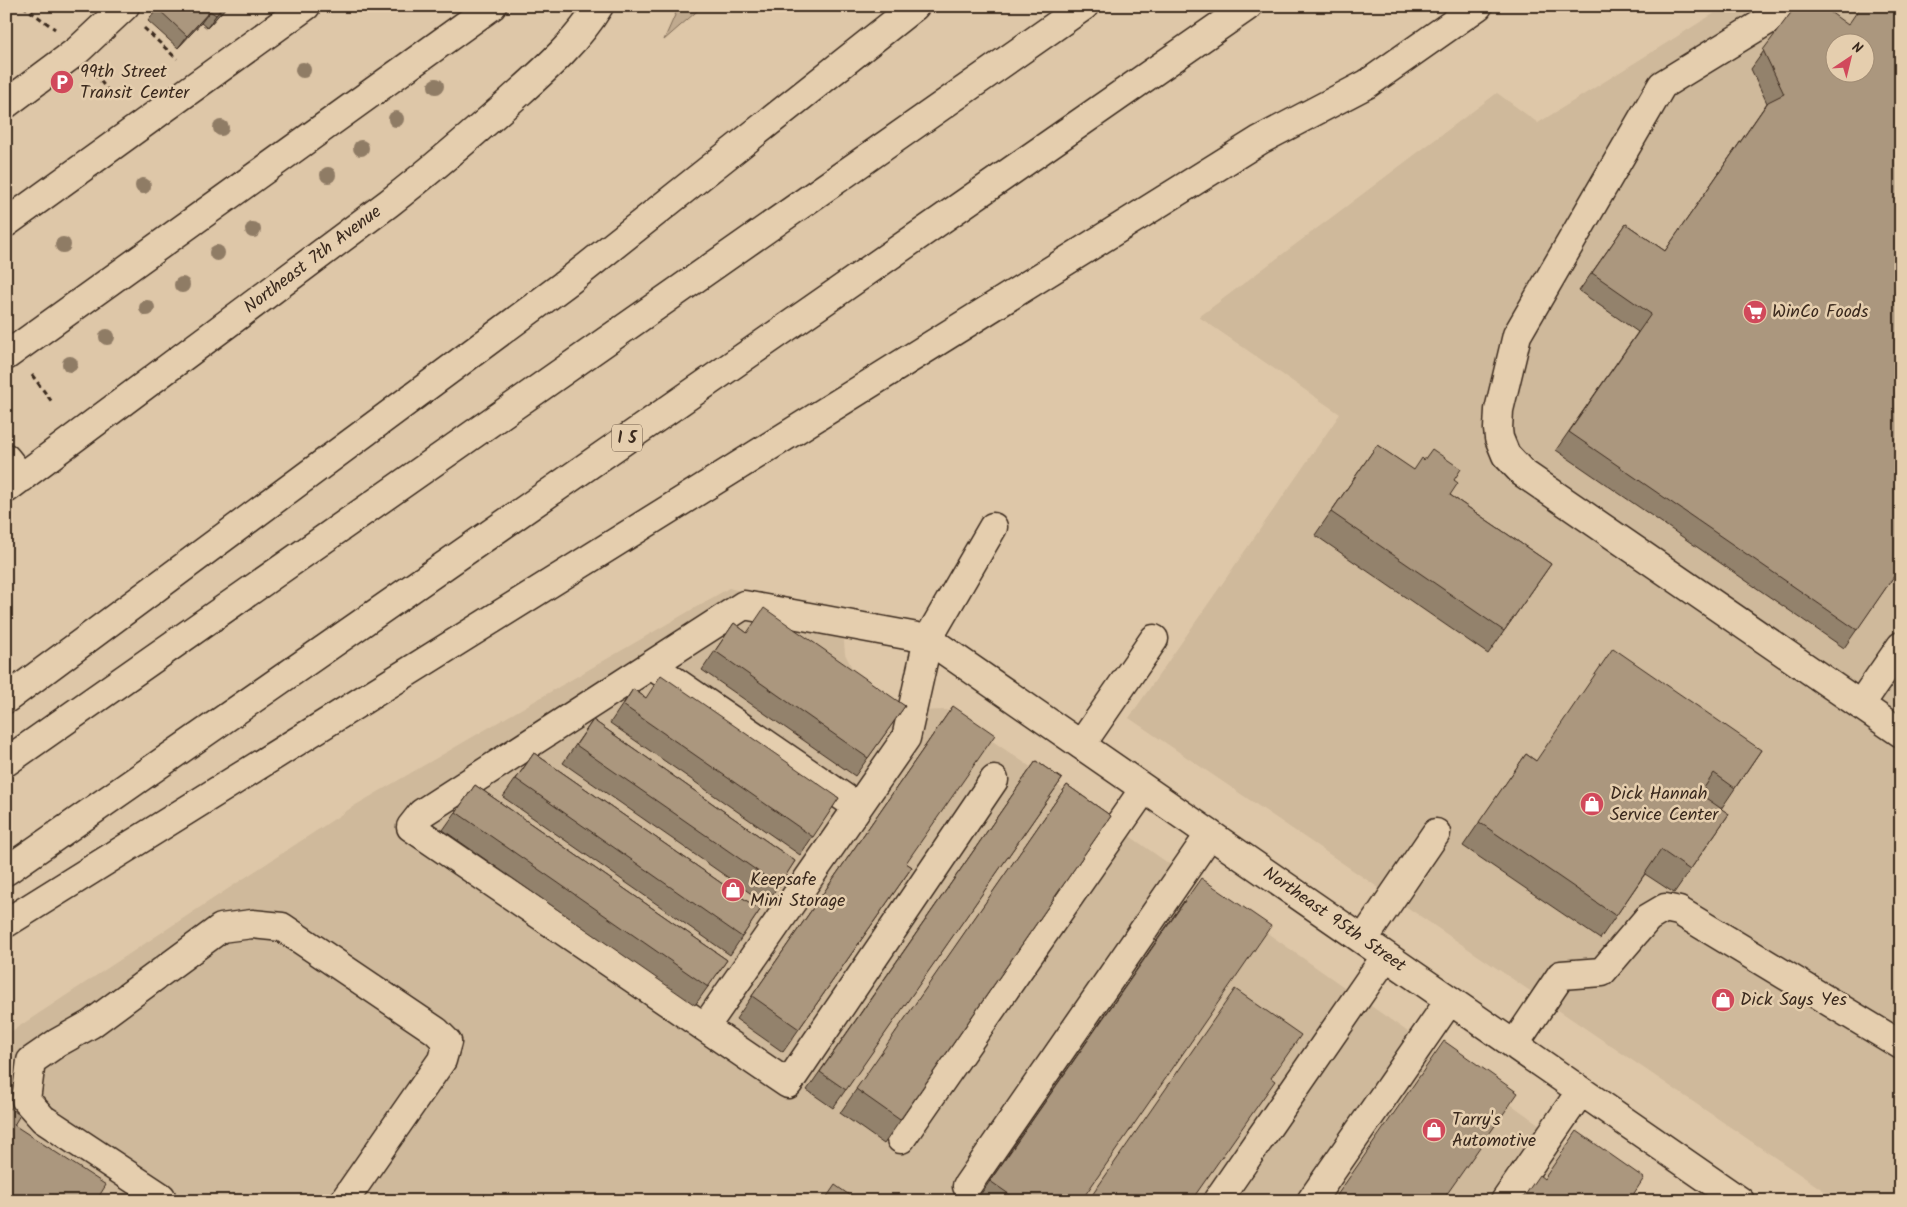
<svg xmlns="http://www.w3.org/2000/svg" width="1907" height="1207" font-family="Kalam,sans-serif">
	<style>
		.built { fill: #cfb99b; fill-rule: evenodd }
		.green { fill: #c0aa8f; stroke: #7e6a56 }
		.lines { fill: none; stroke-linecap: round; stroke-linejoin: round }
		.minor-casing { stroke: #3b2a1e; stroke-width: 31 }
		.highway-casing { stroke: #3b2a1e; stroke-width: 31 }
		.path { stroke: #3b2a1e; stroke-width: 3; stroke-dasharray: 5 4; stroke-linecap: butt }
		.minor { stroke: #e5ceae; stroke-width: 28 }
		.highway { stroke: #e5ceae; stroke-width: 28 }
		.tree { fill: #8f7b65 }
		.wall { fill: #93826c; stroke: #3b2a1e }
		.shaded-wall { fill: #786a58; stroke: #3b2a1e }
		.building { fill: #ab977e; stroke: #3b2a1e; fill-rule: evenodd }
		.labels { text-anchor: middle; dominant-baseline: central; stroke-width: 5; stroke-linejoin: round; paint-order: stroke }
		.shield { fill: #e5ceae; stroke: #6e5b49; stroke-width: 1 }
		.shield-label { font-size: 16px; font-weight: bold; fill: #3b2a1e }
		.poi-label { font-size: 18px; fill: #3b2a1e; stroke: #e5ceae; text-anchor: start }
		.street-label { font-size: 18px; fill: #3b2a1e; stroke: #e5ceae }
	</style>
	<rect width="100%" height="100%" fill="#dec7a8"/>
	<filter id="ink" filterUnits="userSpaceOnUse"><feTurbulence type="fractalNoise" baseFrequency=".02" numOctaves="2"/><feDisplacementMap in="SourceGraphic" scale="10" xChannelSelector="R" yChannelSelector="G"/><feConvolveMatrix kernelMatrix="1 2 1 2 8 2 1 2 1" color-interpolation-filters="sRGB"/></filter>
	<g filter="url(#ink)">
		<path class="built" d="M1726 6H1901V1201H1839L1129 718 1340 414 1199 317 1497 93 1538 123ZM1834 42H1864V72H1834Z
			M729 588 842 618 845 654 859 682 914 711 947 710 1060 787 1648 1201H6V1035L354 806Z"/>
		<path class="green" d="M679 6H703L664 40Z"/>
		<g class="lines">
			<g class="minor-casing">
				<path id="minor" d="M1791 6 1662 85 1517 335 1499 410 1498 429 1499 438 1506 455 1523 473 1901 733
					M6 104 77 51 125 6
					M6 223 306 6
					M6 356 492 6
					M6 458 22 478
					M6 489 389 203C434 168 477 131 519 93 548 67 579 39 599 6
					M651 665 858 807
					M1860 705 1901 646
					M1081 745 1154 639
					M994 780 788 1084 411 827 422 813 744 605 928 639 1740 1201
					M1363 940 1436 833
					M705 1027 906 738 928 639 993 527
					M1514 1045 1561 975 1602 972 1648 918 1665 908 1679 911 1901 1045
					M901 1139 1144 789
					M967 1186 1210 834
					M158 1201 161 1197 43 1119 26 1100 31 1061 57 1043 91 1024 221 928 252 924 282 927 436 1031 447 1042 442 1060 344 1201
					M1217 1201 1386 956
					M1311 1201 1450 1000
					M1505 1201 1581 1091"/>
			</g>
			<g class="highway-casing">
				<path id="highway" d="M6 699 569 281 915 6
					M6 762 1084 6
					M6 871 1248 6
					M6 923 1260 140 1367 84 1478 6"/>
			</g>
			<path class="path" d="M23 6 55 29
				M144 28 177 59
				M95 74 117 102
				M32 375 52 402"/>
			<use href="#minor" class="minor"/>
			<use href="#highway" class="highway"/>
		</g>
		<g class="tree">
			<circle cx="303" cy="70" r="8"/>
			<circle cx="436" cy="86" r="8"/>
			<circle cx="396" cy="119" r="8"/>
			<circle cx="221" cy="128" r="8"/>
			<circle cx="361" cy="148" r="8"/>
			<circle cx="328" cy="175" r="8"/>
			<circle cx="143" cy="186" r="8"/>
			<circle cx="253" cy="230" r="8"/>
			<circle cx="63" cy="245" r="8"/>
			<circle cx="217" cy="253" r="8"/>
			<circle cx="182" cy="285" r="8"/>
			<circle cx="147" cy="308" r="8"/>
			<circle cx="107" cy="337" r="8"/>
			<circle cx="70" cy="364" r="8"/>
		</g>
		<path class="wall" d="M159 6H227L207 28 201 23 178 48 148 21Z
			M1793 10 1901 566 1844 648 1556 450 1638 332 1579 291 1626 224 1665 251 1767 103 1751 69Z
			M1377 445 1413 470 1454 480 1450 495 1551 564 1488 654 1315 535Z
			M734 623 747 633 905 706 855 776 702 670Z
			M633 689 646 698 839 798 800 855 610 723Z
			M953 706 906 863 912 867 783 1052 736 1019Z
			M593 720 795 861 766 904 563 763Z
			M1761 750 1721 809 1729 814 1674 893 1645 874 1600 939 1463 846 1526 754 1536 761Z
			M534 753 760 910 730 955 503 797Z
			M1036 761 1062 779 833 1108 807 1090Z
			M475 785 727 960 695 1005 443 830Z
			M1067 785 1111 816 884 1144 840 1113Z
			M1184 901 1081 1201H976Z"/>
		<path class="shaded-wall" d="M224 6H227L207 28 216 15Z
			M210 11 201 23 178 48 187 36Z"/>
		<path class="building" d="M159 6H224L216 15 210 11 187 36 157 8Z
			M1861 6H1901V566L1857 630 1569 432 1651 314 1592 273 1626 224 1665 251 1768 102 1784 94 1763 50 1793 10 1826 9 1848 25ZM1834 42H1864V72H1834Z
			M1377 445 1414 470 1422 458 1424 460 1432 449 1461 469 1454 480 1458 483 1450 495 1551 564 1504 631 1331 512Z
			M764 608 905 706 868 758 715 651 734 623 747 633Z
			M1613 648 1761 750 1735 788 1714 773 1700 794 1729 814 1690 870 1661 850 1616 916 1479 822 1526 754 1536 761Z
			M661 675 839 798 813 837 623 705 633 689 646 698Z
			M953 706 995 735 906 863 912 867 799 1029 752 996Z
			M593 720 795 861 779 886 576 745Z
			M534 753 760 910 742 937 516 779Z
			M1036 761 1062 779 846 1090 820 1072Z
			M475 785 727 960 708 987 456 812Z
			M1067 785 1111 816 900 1120 856 1089Z
			M1201 878 1271 926 1081 1201H1019L990 1181Z
			M1235 989 1301 1035 1271 1078 1275 1081 1191 1201H1088Z
			M1444 1041 1518 1093 1442 1201H1333Z
			M6 1106 20 1115 14 1125 106 1185 96 1201H6Z
			M1577 1131 1644 1178 1629 1201H1521L1539 1175 1544 1179Z
			M835 1185 858 1201H824Z"/>
	</g>
	<defs>
		<g id="parking-disc" transform="scale(1.25)"><circle r="9.5" fill="#d1495b" stroke="#e5ceae"/><path d="M-3.5-5.5H1a3.5 3.5 0 0 1 0 7H-1V5.5H-3.5ZM-1-3.4V-.6H.8a1.4 1.4 0 0 0 0-2.8Z" fill="#fff"/></g>
		<g id="supermarket-disc" transform="scale(1.25)"><circle r="9.5" fill="#d1495b" stroke="#e5ceae"/><path d="M-6-5.5h2.5l.6 2H6L4.5 2H-2.5L-4.4-4H-6ZM-1.5 3.2a1.3 1.3 0 1 0 .1 0ZM3 3.2a1.3 1.3 0 1 0 .1 0Z" fill="#fff"/></g>
		<g id="shop-disc" transform="scale(1.25)"><circle r="9.5" fill="#d1495b" stroke="#e5ceae"/><path d="M-5-2.5h2.3a2.7 3.5 0 0 1 5.4 0H5L5.5 6h-11ZM-1.5-2.5h3a1.5 2.3 0 0 0-3 0Z" fill="#fff"/></g>
	</defs>
	<g fill-rule="evenodd">
		<use href="#parking-disc" x="62" y="82"/>
		<use href="#supermarket-disc" x="1755" y="312"/>
		<use href="#shop-disc" x="1592" y="804"/>
		<use href="#shop-disc" x="733" y="890"/>
		<use href="#shop-disc" x="1723" y="1000"/>
		<use href="#shop-disc" x="1434" y="1130"/>
	</g>
	<g class="labels">
		<rect class="shield" x="612" y="424.5" width="30" height="27" rx="4"/>
		<g class="shield-label">
			<text x="627" y="438">I 5</text>
		</g>
		<g class="poi-label">
			<text x="80" y="72">99th Street<tspan x="80" dy="21">Transit Center</tspan></text>
			<text x="1772" y="312">WinCo Foods</text>
			<text x="1610" y="794">Dick Hannah<tspan x="1610" dy="21">Service Center</tspan></text>
			<text x="750" y="880">Keepsafe<tspan x="750" dy="21">Mini Storage</tspan></text>
			<text x="1740" y="1000">Dick Says Yes</text>
			<text x="1452" y="1120">Tarry's<tspan x="1452" dy="21">Automotive</tspan></text>
		</g>
		<g class="street-label">
			<text transform="translate(313 260) rotate(-37)">Northeast 7th Avenue</text>
			<text transform="translate(1334 920) rotate(35)">Northeast 95th Street</text>
		</g>
	</g>
	<rect width="1907" height="1207" fill="none" stroke="#e5ceae" stroke-width="25"/>
	<rect x="12" y="12" width="1882" height="1182" fill="none" stroke="#3b2a1e" stroke-width="2" filter="url(#ink)"/>
	<g transform="translate(1850 58) rotate(35)"><circle r="24" fill="#e5ceae" stroke="#a18c74"/>
	<path d="M0-4L9 19L0 12L-9 19Z" fill="#d1495b"/>
	<text y="-8" font-size="14" font-weight="bold" text-anchor="middle" fill="#3b2a1e">N</text>
	</g>
</svg>
